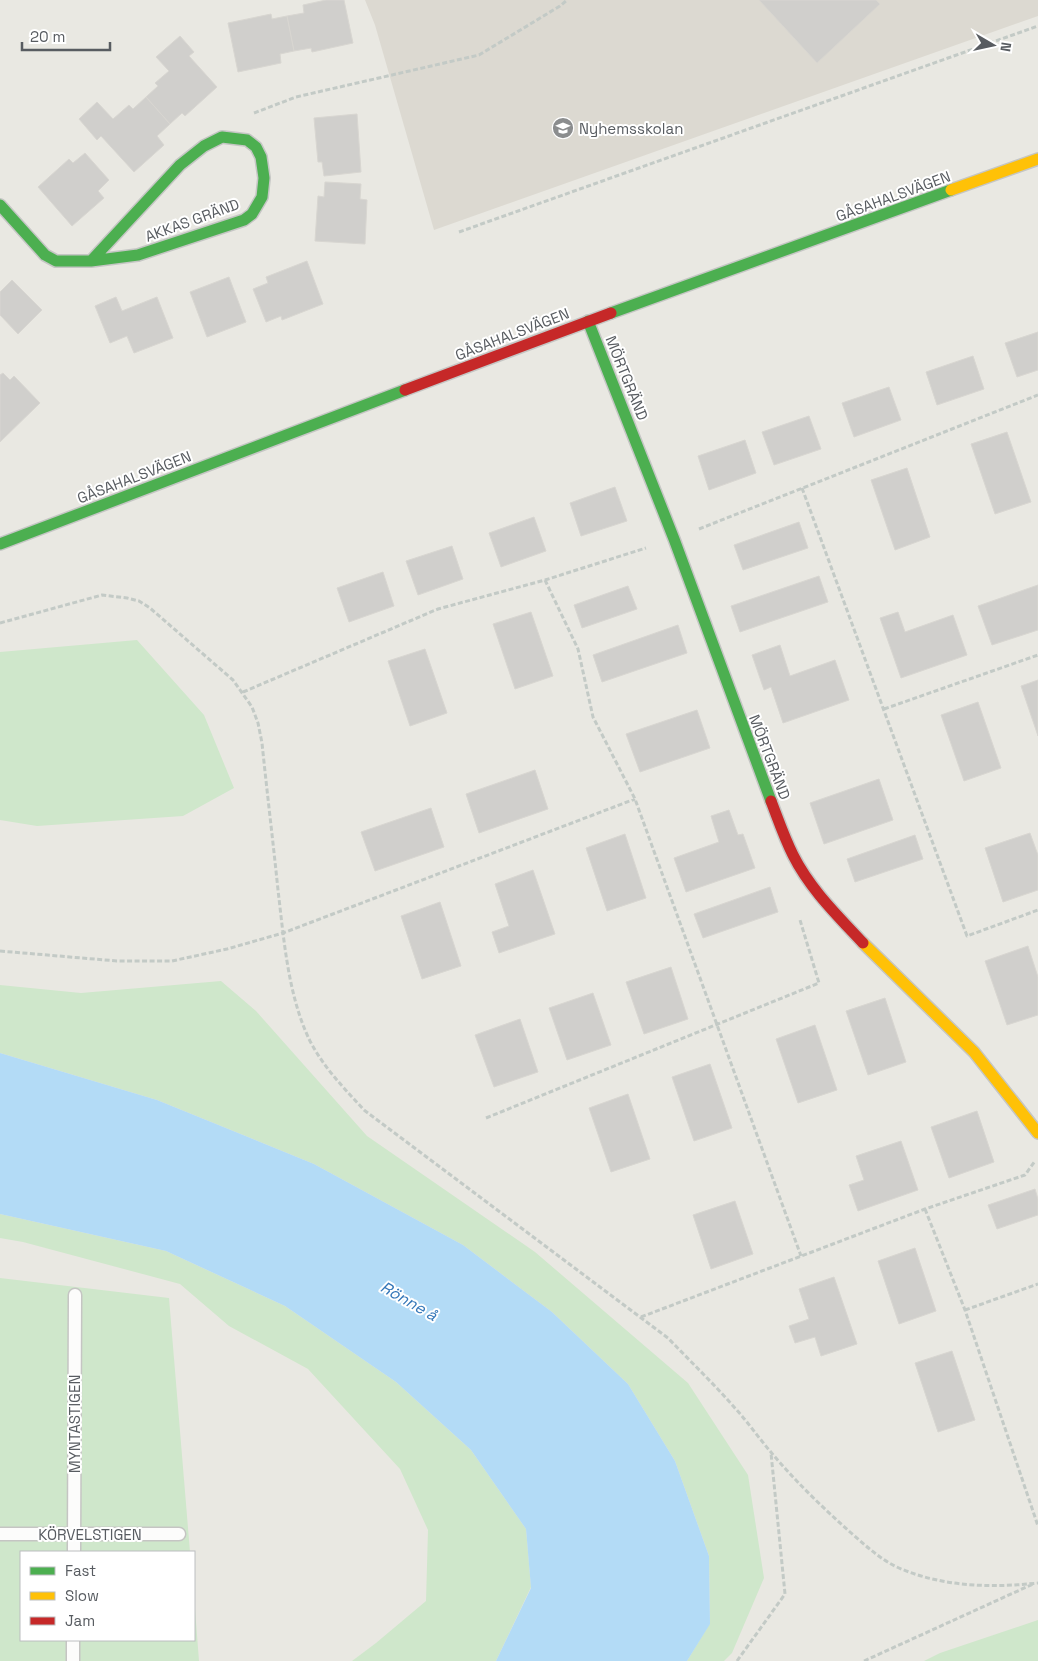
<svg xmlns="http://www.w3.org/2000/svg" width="1038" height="1661" font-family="'Space Grotesk',sans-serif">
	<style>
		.education { fill: #dcd9d1 }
		.green { fill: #cfe7cb }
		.water { fill: #b3dbf6 }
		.building { fill: #d0cfcc; stroke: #d8d6d1 }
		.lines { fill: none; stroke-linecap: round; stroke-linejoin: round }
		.lane-casing { stroke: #c5c5c3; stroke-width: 15 }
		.fast-casing { stroke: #c5c6c4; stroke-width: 14 }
		.slow-casing { stroke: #c5c6c4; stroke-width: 14 }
		.jam-casing { stroke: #c5c6c4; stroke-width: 14 }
		.path { stroke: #c3cac6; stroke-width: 3; stroke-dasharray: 5 2.5; stroke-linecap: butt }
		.lane { stroke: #fcfcfb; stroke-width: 12 }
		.fast { stroke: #4caf50; stroke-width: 11 }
		.slow { stroke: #ffc107; stroke-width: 11 }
		.jam { stroke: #c62828; stroke-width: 11 }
		.labels { text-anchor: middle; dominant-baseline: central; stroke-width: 4; stroke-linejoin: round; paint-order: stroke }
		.poi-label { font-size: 15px; fill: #585c61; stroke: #fff; text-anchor: start }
		.street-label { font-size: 15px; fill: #585c61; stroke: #fff }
		.water-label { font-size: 16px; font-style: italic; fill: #3376b8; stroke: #fff }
	</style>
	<rect width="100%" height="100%" fill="#e9e8e2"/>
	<path class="education" d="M365 0H1038V16L434 230 375 25Z"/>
	<path class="green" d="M137 640 204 715 234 788 183 816 37 826 0 820V652Z
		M221 981 256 1011 367 1136 535 1252 688 1383 748 1475 764 1578 732 1653 724 1661H687L710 1623 709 1556 675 1461 628 1384 552 1312 463 1245 314 1164 157 1100 0 1053V985L81 993Z
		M0 1214 166 1251 285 1306 396 1382 471 1450 526 1529 531 1587 496 1661H352L376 1643 426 1601 428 1530 400 1469 308 1369 229 1326 180 1284 23 1242 0 1238Z
		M0 1278 169 1298 190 1552H21V1640H194V1596L199 1661H0Z
		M1038 1620V1661H924L940 1653Z"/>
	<path class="water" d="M0 1053 157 1100 314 1164 463 1245 552 1312 628 1384 675 1461 709 1556 710 1624 687 1661H496L531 1588 526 1529 471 1450 396 1382 285 1306 166 1251 0 1214Z"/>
	<path class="building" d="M326 0H344L353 43 312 52 311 48 294 51 287 16 304 13 303 5Z
		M759 0H876L880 4 817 63Z
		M271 14 272 19 287 16 294 51 280 54 281 63 238 72 228 23Z
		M180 36 194 52 189 56 217 87 185 116 182 113 170 124 146 97 158 86 155 83 169 71 156 57Z
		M146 97 170 124 157 136 164 145 134 172 101 136 97 140 79 119 97 102 113 119 129 105 133 109Z
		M357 114 361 172 324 176 322 162H318L314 118Z
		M85 153 109 180 98 191 104 198 72 226 38 187 69 159 73 163Z
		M325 182 361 184 360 199 367 200 365 244 315 241 318 196 324 197Z
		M307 261 323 304 282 320 281 316 266 322 253 289 268 283 266 277Z
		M229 277 246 322 207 337 190 292Z
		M12 280 42 310 18 334 0 315V292Z
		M116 297 122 311 157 297 173 338 134 353 127 336 110 343 95 306Z
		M1038 332V370L1017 377 1005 343Z
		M973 356 984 389 937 405 926 372Z
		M3 373 10 380 14 376 40 403 0 442V375Z
		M889 387 901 420 854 437 842 403Z
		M809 416 821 449 774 465 762 432Z
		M1007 432 1031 502 995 514 971 444Z
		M745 440 756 473 709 490 698 456Z
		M907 468 930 537 895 550 871 480Z
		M615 487 627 521 581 536 570 503Z
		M534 517 546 551 501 567 489 533Z
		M799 522 808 548 743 570 734 545Z
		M452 546 463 579 418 595 406 561Z
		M383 572 394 606 349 622 337 588Z
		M819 576 828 602 740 632 731 606Z
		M1038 585V630L992 645 978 606Z
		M628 586 637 609 582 628 574 605Z
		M531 612 553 676 515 689 493 624Z
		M898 612 905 632 953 615 967 655 901 678 880 618Z
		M678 625 687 653 602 682 593 655Z
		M780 645 790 676 835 660 849 700 783 723 771 687 764 690 752 655Z
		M425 649 447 713 410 726 388 661Z
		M1038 680V736L1021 686Z
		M978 702 1001 768 964 781 941 715Z
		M697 710 710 748 640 772 626 734Z
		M535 770 548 809 479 833 466 794Z
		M879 779 893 820 824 844 810 803Z
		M431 808 444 847 375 871 361 832Z
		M729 810 738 835 743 834 755 868 686 892 674 858 719 842 711 816Z
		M1030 833 1038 855V890L1003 902 985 848Z
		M625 834 646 898 607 911 586 848Z
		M915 835 923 859 855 882 847 859Z
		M533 870 555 934 499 953 492 932 509 926 495 884Z
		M770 887 778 912 703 938 694 914Z
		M440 902 461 966 422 979 401 916Z
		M1028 946 1038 977V1015L1007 1025 985 961Z
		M671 967 688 1019 644 1034 626 982Z
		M593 993 611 1045 567 1060 549 1008Z
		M885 998 906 1062 868 1075 846 1011Z
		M520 1019 538 1072 494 1087 475 1035Z
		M815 1025 837 1090 798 1103 776 1039Z
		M710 1064 732 1128 694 1141 672 1077Z
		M628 1094 650 1159 611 1172 589 1108Z
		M977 1111 994 1162 949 1178 931 1127Z
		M901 1141 918 1190 858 1211 849 1185 864 1180 856 1156Z
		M1035 1189 1038 1199V1215L997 1229 988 1205Z
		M735 1201 753 1254 711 1269 693 1215Z
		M915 1248 936 1311 899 1324 878 1261Z
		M834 1277 857 1344 821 1356 815 1337 795 1343 789 1326 809 1319 799 1289Z
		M952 1351 975 1420 938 1432 915 1363Z"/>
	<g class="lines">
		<g class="lane-casing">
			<path id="lane" d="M0 1534H179
				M74 1552 75 1295
				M73 1661V1640"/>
		</g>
		<g class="fast-casing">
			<path id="fast" d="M0 205 45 255 56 261H91L138 255 244 220 252 214 262 197 264 178 261 157 256 147 247 140 222 137 204 146 180 165 91 261
				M611 313 951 190
				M588 321 674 539 771 801
				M0 544 405 390"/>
		</g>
		<g class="slow-casing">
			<path id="slow" d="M951 190 1038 159
				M863 943 974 1052 1038 1133"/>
		</g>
		<g class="jam-casing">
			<path id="jam" d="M405 390 611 313
				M771 801C778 819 784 837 793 855 810 889 837 915 863 943"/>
		</g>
		<path class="path" d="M254 113 296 97 479 55 560 6 567 0
			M459 232 1038 26
			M802 488 967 936 1038 910
			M699 529 1038 395
			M545 580 578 649 593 717 635 799 801 1256
			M0 623 102 595 127 598 139 601 150 608 233 680 252 707 258 723 262 743C267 792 273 841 278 890 284 940 288 996 310 1041 324 1068 344 1088 364 1110L668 1338C690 1361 713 1383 734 1407 747 1421 758 1437 770 1451 794 1480 822 1507 850 1532 866 1546 881 1560 899 1568 943 1587 992 1588 1038 1583
			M243 692 438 609 545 580 646 548
			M884 709 1038 655
			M0 951 117 961H172L227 949 283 933 635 799
			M486 1118 819 983 800 920
			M925 1209 965 1310 1038 1526
			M965 1310 1038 1284
			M641 1317 925 1209 1025 1175 1035 1161
			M737 1661 785 1594 771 1453
			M864 1661 1033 1584"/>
		<use href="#lane" class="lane"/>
		<use href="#fast" class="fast"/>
		<use href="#slow" class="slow"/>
		<use href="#jam" class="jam"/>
	</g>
	<defs>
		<g id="school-disc" transform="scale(1.125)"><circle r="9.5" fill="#8b8d8e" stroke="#fff"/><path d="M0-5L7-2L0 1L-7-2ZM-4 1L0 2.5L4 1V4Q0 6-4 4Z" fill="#fff"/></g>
	</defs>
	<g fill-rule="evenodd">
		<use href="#school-disc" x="563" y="128"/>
	</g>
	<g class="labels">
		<g class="poi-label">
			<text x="579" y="128">Nyhemsskolan</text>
		</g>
		<g class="street-label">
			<text transform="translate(893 196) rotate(-20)">GÅSAHALSVÄGEN</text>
			<text transform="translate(192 220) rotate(-20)">AKKAS GRÄND</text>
			<text transform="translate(512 334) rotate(-21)">GÅSAHALSVÄGEN</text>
			<text transform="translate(627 378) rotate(68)">MÖRTGRÄND</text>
			<text transform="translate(134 477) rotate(-21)">GÅSAHALSVÄGEN</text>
			<text transform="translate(770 757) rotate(69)">MÖRTGRÄND</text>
			<text transform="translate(74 1424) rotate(-90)">MYNTASTIGEN</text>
			<text x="90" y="1534">KÖRVELSTIGEN</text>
		</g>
		<g class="water-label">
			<text transform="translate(409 1301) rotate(30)">Rönne å</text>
		</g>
	</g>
	<rect x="20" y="1551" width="175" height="90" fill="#ffffff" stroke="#bcbec0"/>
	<rect x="30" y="1567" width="25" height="8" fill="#4caf50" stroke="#bcbec0"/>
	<text x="65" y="1576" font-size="15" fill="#585c61">Fast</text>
	<rect x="30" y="1592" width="25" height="8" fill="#ffc107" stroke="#bcbec0"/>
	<text x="65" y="1601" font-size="15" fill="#585c61">Slow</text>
	<rect x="30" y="1617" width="25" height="8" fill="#c62828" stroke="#bcbec0"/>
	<text x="65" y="1626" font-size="15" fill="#585c61">Jam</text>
	<g transform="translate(993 45) rotate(99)" stroke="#ffffff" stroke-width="4" paint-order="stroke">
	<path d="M0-4L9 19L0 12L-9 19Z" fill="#585c61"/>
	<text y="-8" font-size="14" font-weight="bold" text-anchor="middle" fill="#585c61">N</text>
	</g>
	<path d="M22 42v8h88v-8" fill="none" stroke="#585c61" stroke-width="2.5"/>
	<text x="30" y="42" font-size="15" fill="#585c61" stroke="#ffffff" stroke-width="4" paint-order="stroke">20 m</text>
</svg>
